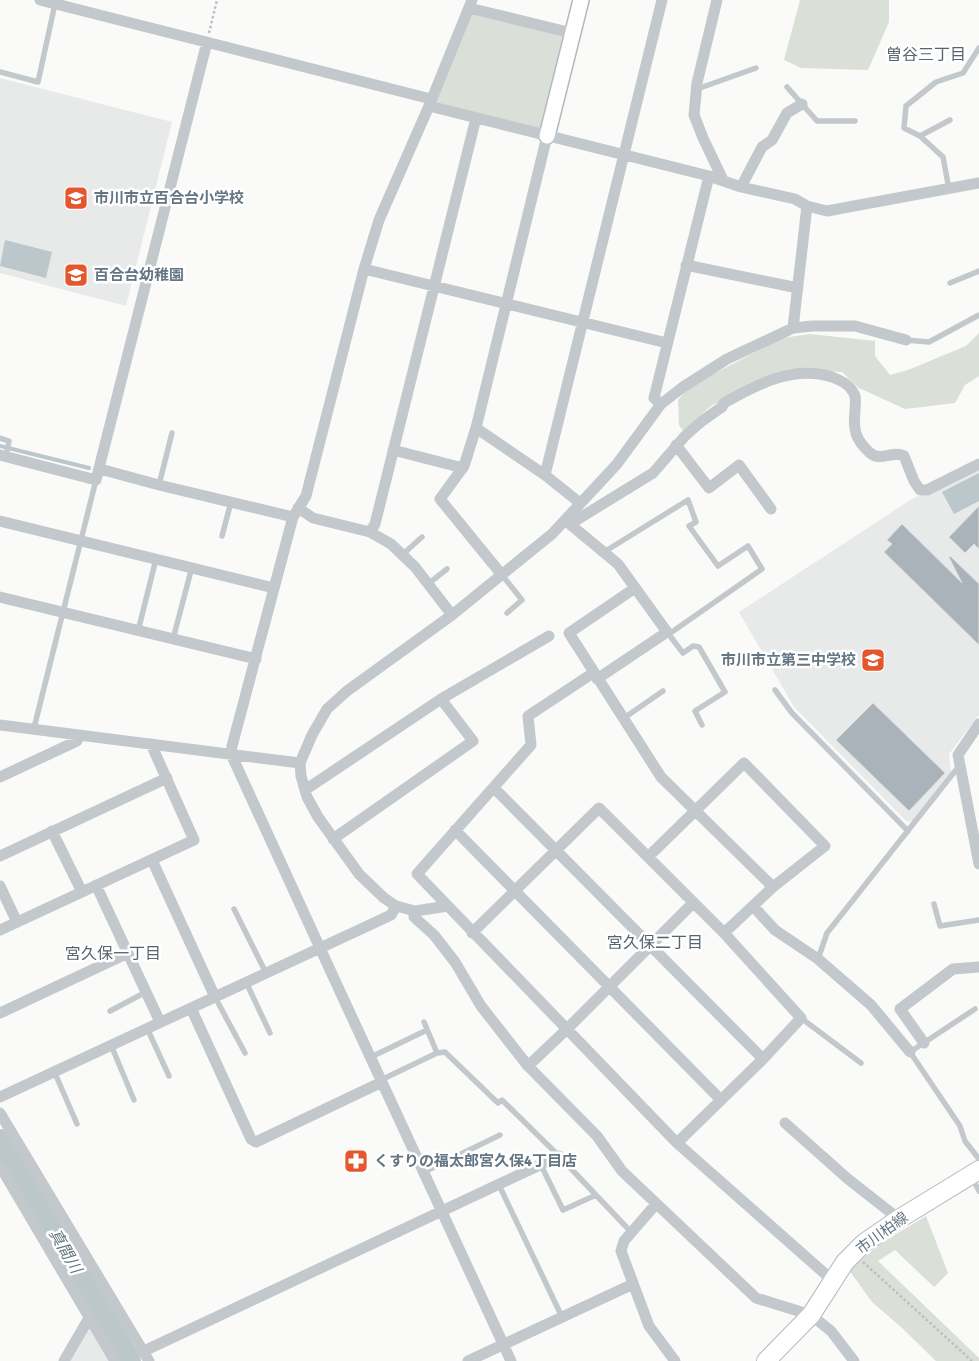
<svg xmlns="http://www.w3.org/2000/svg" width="979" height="1361" font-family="Signika,'Noto Sans JP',sans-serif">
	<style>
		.built { fill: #e8e9e9 }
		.green { fill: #dadfd7 }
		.water { fill: #bbc7cb }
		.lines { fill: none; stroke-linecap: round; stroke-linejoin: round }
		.stream { stroke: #bbc7cb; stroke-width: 4 }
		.river { stroke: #bbc7cb; stroke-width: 22 }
		.building { fill: #aab3b9; stroke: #dcdcda }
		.secondary-casing { stroke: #b3babf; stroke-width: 18 }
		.primary-casing { stroke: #b5babe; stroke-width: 20 }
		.path { stroke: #bbbfc2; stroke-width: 2.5; stroke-dasharray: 2.5 2.5; stroke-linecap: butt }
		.lane { stroke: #c3c8cc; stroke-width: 5.5 }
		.street { stroke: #c3c8cc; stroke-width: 11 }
		.secondary { stroke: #fff; stroke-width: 15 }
		.primary { stroke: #fff; stroke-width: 18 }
		.labels { text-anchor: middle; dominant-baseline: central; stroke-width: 5; stroke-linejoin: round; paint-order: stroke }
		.poi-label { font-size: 15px; font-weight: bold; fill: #657683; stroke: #fff; text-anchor: start }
		.street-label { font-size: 15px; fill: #657683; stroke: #fff }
		.neighbourhood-label { font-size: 16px; fill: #57646e; stroke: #fff }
		.water-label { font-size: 16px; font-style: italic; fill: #60757c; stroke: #fff }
	</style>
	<rect width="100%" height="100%" fill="#fafaf8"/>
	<path class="built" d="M0 78 172 122 126 306 0 273Z
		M979 468V715L949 754 951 772 913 822 906 821 794 707 739 612 915 497 927 495Z
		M90 1326 110 1361H68Z"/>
	<path class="green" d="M800 0H889V22L868 70 801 68 784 60Z
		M469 8 572 33 547 136 429 106Z
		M979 333V376L965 385 955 403 905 409 859 388 842 372 789 369 711 406 683 431 679 425 678 400 689 387 782 338 810 334 875 341V356L890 375 908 370 966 346Z
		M926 1216 948 1273 934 1287 895 1250 878 1261 979 1358V1361H936L902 1328 872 1302 849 1270 880 1244Z"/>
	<path class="water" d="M5 240 52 252 46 278 0 266Z
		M979 473V501L954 514 942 492Z"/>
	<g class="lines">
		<path class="stream" d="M0 446 89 468"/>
		<path class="river" d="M0 1140 130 1361"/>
	</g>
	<path class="building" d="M979 506V549L974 544 965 553 949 537Z
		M902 524 962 583 949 557 950 556 979 584V645L884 552 892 544 887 540Z
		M873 703 945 773 909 811 836 740Z"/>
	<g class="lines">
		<g class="secondary-casing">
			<path id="secondary" d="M547 136 581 0"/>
		</g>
		<g class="primary-casing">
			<path id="primary" d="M766 1361 811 1315 845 1262 864 1243 899 1219 979 1170"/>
		</g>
		<path class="path" d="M209 33 217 0
			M863 1262 972 1361"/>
		<path class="lane" d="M0 72 38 82 55 4
			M787 87 817 121H855
			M697 89 756 68
			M920 136 950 120
			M949 189 943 157 920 136 904 128 906 106 936 82 963 73 979 48
			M950 283 979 271
			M906 340 929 342 979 315
			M0 438 9 441 6 456
			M159 485 172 433
			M222 536 231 502
			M604 552 688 500 696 522 689 526 718 566 748 546 762 569 669 634
			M402 555 422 537
			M502 575 522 600 507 613
			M428 584 447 569
			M138 631 156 559
			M667 632 683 653 693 646 699 647 725 692 695 711 702 725
			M173 639 192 567
			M775 690 792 713 908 831
			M624 718 663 691
			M34 728 96 480
			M934 904 940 926 979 920
			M234 909 266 973
			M818 959 827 933 959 766
			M246 982 270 1033
			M215 997 245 1053
			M975 1009 910 1052 960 1126 965 1141 979 1159
			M110 1011 146 992
			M801 1018 861 1063
			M424 1022 437 1053
			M147 1028 169 1076
			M111 1045 134 1100
			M371 1057 427 1030
			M54 1071 77 1124
			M381 1080 437 1053 445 1052 498 1103 502 1100 559 1156 632 1233
			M541 1165 563 1210 596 1195
			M424 1172 500 1135
			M972 1178 979 1191
			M499 1185 562 1317"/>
		<path class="street" d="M40 0 431 99
			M472 0 429 106 379 220 364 269 306 496 293 517 232 746 231 754C323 957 418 1158 511 1361
			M717 0 697 83 694 115 703 138 723 180
			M469 8 572 33
			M429 106 709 176 741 187 795 199 807 206 827 211 979 183
			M741 187 762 147 772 140 787 113 802 104
			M686 265 798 288
			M364 269 667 343
			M793 328 807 206
			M661 404 654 398 709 176
			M476 428 545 475 580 503
			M676 445 709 488 739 465 771 509
			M393 450 463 468
			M0 455 96 480 207 42
			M100 469 159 485 293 517
			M545 475 662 0
			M298 508 313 518 370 532 391 544 415 567 452 615
			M0 521 274 588
			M566 521 618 564 667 632 597 679
			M570 524 653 473 685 436 702 421 722 407 724 403C758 384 793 365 832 377 842 381 851 385 855 396 856 401 855 406 855 411 853 429 855 439 869 452 880 463 892 450 904 456L914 481 920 490H927L979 464
			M370 532 375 524 476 118
			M502 575 440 499 464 466 476 428 547 136
			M635 588 569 633 661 777 773 887
			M0 597 256 659
			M593 673 528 716 531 745 417 874 677 1143 832 1280
			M979 724 958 755 979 864
			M0 725 300 763
			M0 777 77 741 79 736
			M494 788 763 1059
			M305 790 441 699 549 636
			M455 830 721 1100
			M52 831 82 892
			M333 839 473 741 441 699
			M0 856 167 778
			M648 857 744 763 825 846 773 887 724 933
			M152 860 215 997
			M96 885 160 1022
			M0 886 17 922
			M448 906 415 911 396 906 384 898 359 874 318 817 307 797 301 776 300 763 312 735 327 709 347 691 452 615 552 534 617 464 661 404 683 387 727 359 793 328 812 326H855L906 340
			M753 906 775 930 818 959 871 1005 910 1052
			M415 911 414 917 434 935 455 962 481 1006 528 1066 597 1136 622 1171 756 1298 811 1315 831 1331 854 1361
			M0 930 194 840 151 744
			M472 933 599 808 724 933 801 1018 763 1059 677 1143
			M191 1008 251 1139 256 1142 382 1082
			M0 1013 128 953
			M924 1043 900 1009 953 969 979 967
			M528 1066 566 1030 693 903
			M0 1097 391 915 396 906
			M0 1113 149 1361
			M785 1123 848 1179 899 1219
			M0 1166 115 1361
			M656 1204 624 1241 621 1251 649 1326 675 1361
			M144 1351 559 1156
			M64 1361 89 1318
			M468 1361 633 1284"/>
		<use href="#secondary" class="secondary"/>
		<use href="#primary" class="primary"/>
	</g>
	<defs>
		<g id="school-square" transform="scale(1.25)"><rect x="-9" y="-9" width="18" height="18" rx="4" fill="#e4572e" stroke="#fff"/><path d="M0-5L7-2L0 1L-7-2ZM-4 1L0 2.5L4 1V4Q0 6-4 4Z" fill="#fff"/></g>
		<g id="pharmacy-square" transform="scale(1.25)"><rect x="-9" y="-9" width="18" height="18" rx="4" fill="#e4572e" stroke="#fff"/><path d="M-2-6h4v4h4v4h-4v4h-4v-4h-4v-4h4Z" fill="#fff"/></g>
	</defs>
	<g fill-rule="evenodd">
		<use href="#school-square" x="76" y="198"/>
		<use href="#school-square" x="76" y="275"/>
		<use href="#school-square" x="873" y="660"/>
		<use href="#pharmacy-square" x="356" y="1161"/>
	</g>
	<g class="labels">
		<g class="poi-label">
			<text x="94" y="198">市川市立百合台小学校</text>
			<text x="94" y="275">百合台幼稚園</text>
			<text x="856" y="660" text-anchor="end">市川市立第三中学校</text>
			<text x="374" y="1161">くすりの福太郎宮久保4丁目店</text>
		</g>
		<g class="street-label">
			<text transform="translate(882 1233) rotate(-36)">市川柏線</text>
		</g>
		<g class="neighbourhood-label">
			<text x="926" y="55">曽谷三丁目</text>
			<text x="655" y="943">宮久保二丁目</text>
			<text x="113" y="954">宮久保一丁目</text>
		</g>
		<g class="water-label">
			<text transform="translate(65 1251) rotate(60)">真間川</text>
		</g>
	</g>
</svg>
